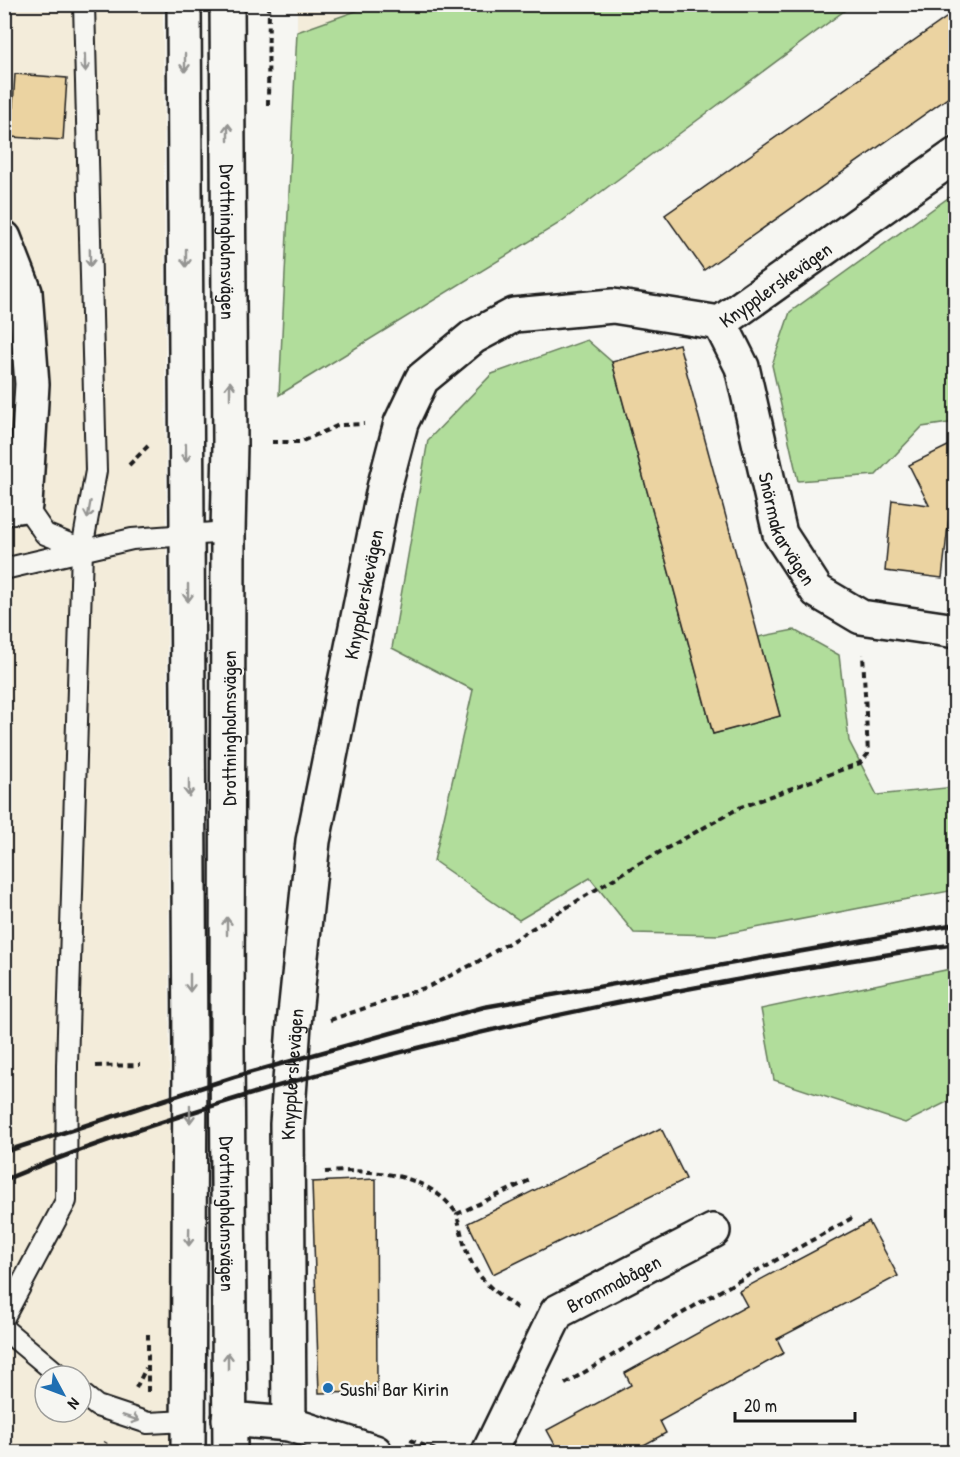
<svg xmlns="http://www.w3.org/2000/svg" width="960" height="1457" font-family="'Patrick Hand',sans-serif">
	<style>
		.built { fill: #f3ecda; fill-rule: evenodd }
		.green { fill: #b1dd9b; stroke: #667c5c; stroke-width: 1.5 }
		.building { fill: #ebd3a1; stroke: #1c1c1c; stroke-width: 1.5 }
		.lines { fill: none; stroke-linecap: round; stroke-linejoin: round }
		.service-casing { stroke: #1c1c1c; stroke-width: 24 }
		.minor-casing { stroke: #1c1c1c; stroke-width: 38 }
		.secondary-casing { stroke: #1c1c1c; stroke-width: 38 }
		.path { stroke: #1c1c1c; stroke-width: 4; stroke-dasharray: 6 4.5; stroke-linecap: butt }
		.service { stroke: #f6f6f2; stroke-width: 20 }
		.minor { stroke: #f6f6f2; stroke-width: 33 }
		.secondary { stroke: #f6f6f2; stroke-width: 33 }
		.rail { stroke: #1c1c1c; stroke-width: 4.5 }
		.oneway { stroke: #949492 }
		.poi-dot { fill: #1f6fb2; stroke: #f6f6f2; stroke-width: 2 }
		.labels { text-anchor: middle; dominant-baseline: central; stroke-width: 4.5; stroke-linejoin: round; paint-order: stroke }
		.street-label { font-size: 20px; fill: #1c1c1c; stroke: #f6f6f2 }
		.poi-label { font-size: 20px; fill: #1c1c1c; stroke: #f6f6f2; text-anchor: start }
	</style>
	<rect width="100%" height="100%" fill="#f6f6f2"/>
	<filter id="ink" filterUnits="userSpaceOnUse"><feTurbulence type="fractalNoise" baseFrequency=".0167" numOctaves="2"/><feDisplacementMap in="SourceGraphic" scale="12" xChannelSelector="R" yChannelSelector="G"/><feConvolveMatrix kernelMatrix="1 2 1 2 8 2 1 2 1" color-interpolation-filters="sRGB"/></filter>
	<g filter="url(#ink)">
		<path class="built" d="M297 4 373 5 297 32Z
			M5 5H163L172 1452H5ZM45 1376H81V1412H45Z"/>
		<path class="green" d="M373 5V4L852 5 558 224 279 395 297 32Z
			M955 193V422L922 427 876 475 798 481 772 365 790 312Z
			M587 340 612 362 713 734 780 716 758 637 794 630 839 655 849 741 877 795 955 787V890L719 935 634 933 590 878 519 920 434 861 473 690 392 648 428 440 492 374Z
			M955 968V1098L905 1123 774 1080 761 1009Z"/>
		<path class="building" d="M956 11V92L704 270 665 215Z
			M15 74 67 78 63 140 11 137Z
			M679 344 780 716 713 734 612 362Z
			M956 442V489L952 491 942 578 885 571 892 500 929 505 909 465Z
			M661 1128 686 1179 493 1274 468 1223Z
			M376 1179 377 1392 319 1393 312 1182Z
			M869 1222 898 1276 777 1339 784 1353 660 1421 666 1433 631 1452H559L547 1430 631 1385 625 1373 747 1306 739 1291Z"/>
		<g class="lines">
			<g class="service-casing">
				<path id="service" d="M25 505 45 534 82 549
					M4 569 132 539 228 532
					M4 1317 66 1201 67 1066 82 549 96 471 84 4
					M4 1329 60 1376
					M81 1393 97 1406 148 1423 187 1421"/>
			</g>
			<g class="minor-casing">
				<g id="minor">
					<path d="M4 238 25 292 32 384 25 505 4 508"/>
					<path id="s1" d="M720 323 742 367 780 534 817 591 861 617 956 631"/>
					<path d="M229 1419 289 1424 375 1452"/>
					<path id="s2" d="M289 1424 287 1124 294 1024 313 841 384 488 401 423 422 379 473 337 514 315 613 306 720 323 956 155"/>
					<path id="s3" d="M489 1452 557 1312 713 1231"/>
				</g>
			</g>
			<g class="secondary-casing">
				<g id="secondary">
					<path d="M184 4 190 1055 188 1452"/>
					<path id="s4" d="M227 4 230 445 228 532 227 1048 230 1452"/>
				</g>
			</g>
			<path class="path" d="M268 105 269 4
				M272 442H300L339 425 364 424
				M129 465 148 446
				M330 1020 430 986 479 961 633 867 741 807 860 763 868 754 863 654
				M96 1066 140 1065
				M325 1172C372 1169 428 1172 457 1214
				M517 1308C475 1279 467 1264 457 1214L530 1180
				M565 1384 706 1299 852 1218
				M136 1388 146 1368
				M148 1392V1334
				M410 1440 441 1452
				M100 1452 106 1442"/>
			<use href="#service" class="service"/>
			<use href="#minor" class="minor"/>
			<use href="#secondary" class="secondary"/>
			<path class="rail" d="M4 1152 234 1077 484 1007 956 924
				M4 1180C87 1145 174 1117 261 1091 488 1023 721 979 956 944"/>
		</g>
		<defs><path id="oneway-shaft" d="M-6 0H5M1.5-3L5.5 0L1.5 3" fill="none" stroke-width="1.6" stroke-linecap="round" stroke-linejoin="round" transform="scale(1.5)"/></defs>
		<g class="oneway">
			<use href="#oneway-shaft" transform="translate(85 63) rotate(89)"/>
			<use href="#oneway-shaft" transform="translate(185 63) rotate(90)"/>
			<use href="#oneway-shaft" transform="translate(228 132) rotate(-90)"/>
			<use href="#oneway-shaft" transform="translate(90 258) rotate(89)"/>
			<use href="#oneway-shaft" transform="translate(186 258) rotate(90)"/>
			<use href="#oneway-shaft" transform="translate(230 390) rotate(-90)"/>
			<use href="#oneway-shaft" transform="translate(186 453) rotate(89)"/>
			<use href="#oneway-shaft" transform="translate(89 510) rotate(100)"/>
			<use href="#oneway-shaft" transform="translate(188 593) rotate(90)"/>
			<use href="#oneway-shaft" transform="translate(189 788) rotate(90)"/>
			<use href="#oneway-shaft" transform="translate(227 926) rotate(-90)"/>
			<use href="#oneway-shaft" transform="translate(190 983) rotate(90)"/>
			<use href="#oneway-shaft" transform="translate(190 1114) rotate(90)"/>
			<use href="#oneway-shaft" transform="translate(189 1237) rotate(91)"/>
			<use href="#oneway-shaft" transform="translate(228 1361) rotate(-90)"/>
			<use href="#oneway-shaft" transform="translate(131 1418) rotate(18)"/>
		</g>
	</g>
	<circle class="poi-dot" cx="328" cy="1388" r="6"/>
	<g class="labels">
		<g class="street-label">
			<text stroke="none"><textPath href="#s4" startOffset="238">Drottningholmsvägen</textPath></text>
			<text stroke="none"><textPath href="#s2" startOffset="1448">Knypplerskevägen</textPath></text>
			<text stroke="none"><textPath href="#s1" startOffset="218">Snörmakarvägen</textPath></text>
			<text stroke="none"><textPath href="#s2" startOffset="836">Knypplerskevägen</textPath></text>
			<text transform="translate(228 728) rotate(-90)">Drottningholmsvägen</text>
			<text stroke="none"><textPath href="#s2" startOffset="350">Knypplerskevägen</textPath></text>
			<text stroke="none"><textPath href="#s4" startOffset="1210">Drottningholmsvägen</textPath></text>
			<text stroke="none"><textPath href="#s3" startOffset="219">Brommabågen</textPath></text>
		</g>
		<g class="poi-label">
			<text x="340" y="1388">Sushi Bar Kirin</text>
		</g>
	</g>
	<rect width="960" height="1457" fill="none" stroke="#f6f6f2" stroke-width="24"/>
	<rect x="12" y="12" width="936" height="1433" fill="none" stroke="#1c1c1c" stroke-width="2" filter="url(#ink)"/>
	<g transform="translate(63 1394) rotate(131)"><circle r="28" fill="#f6f6f2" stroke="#9f9f9c" stroke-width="1.5"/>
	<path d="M0-4.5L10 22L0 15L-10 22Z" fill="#1f6fb2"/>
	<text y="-9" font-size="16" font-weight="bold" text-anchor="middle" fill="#1c1c1c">N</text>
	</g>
	<path d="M735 1412v9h120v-9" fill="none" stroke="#1c1c1c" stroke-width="3"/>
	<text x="744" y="1412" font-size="18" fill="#1c1c1c" stroke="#f6f6f2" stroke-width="4.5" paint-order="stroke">20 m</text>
</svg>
